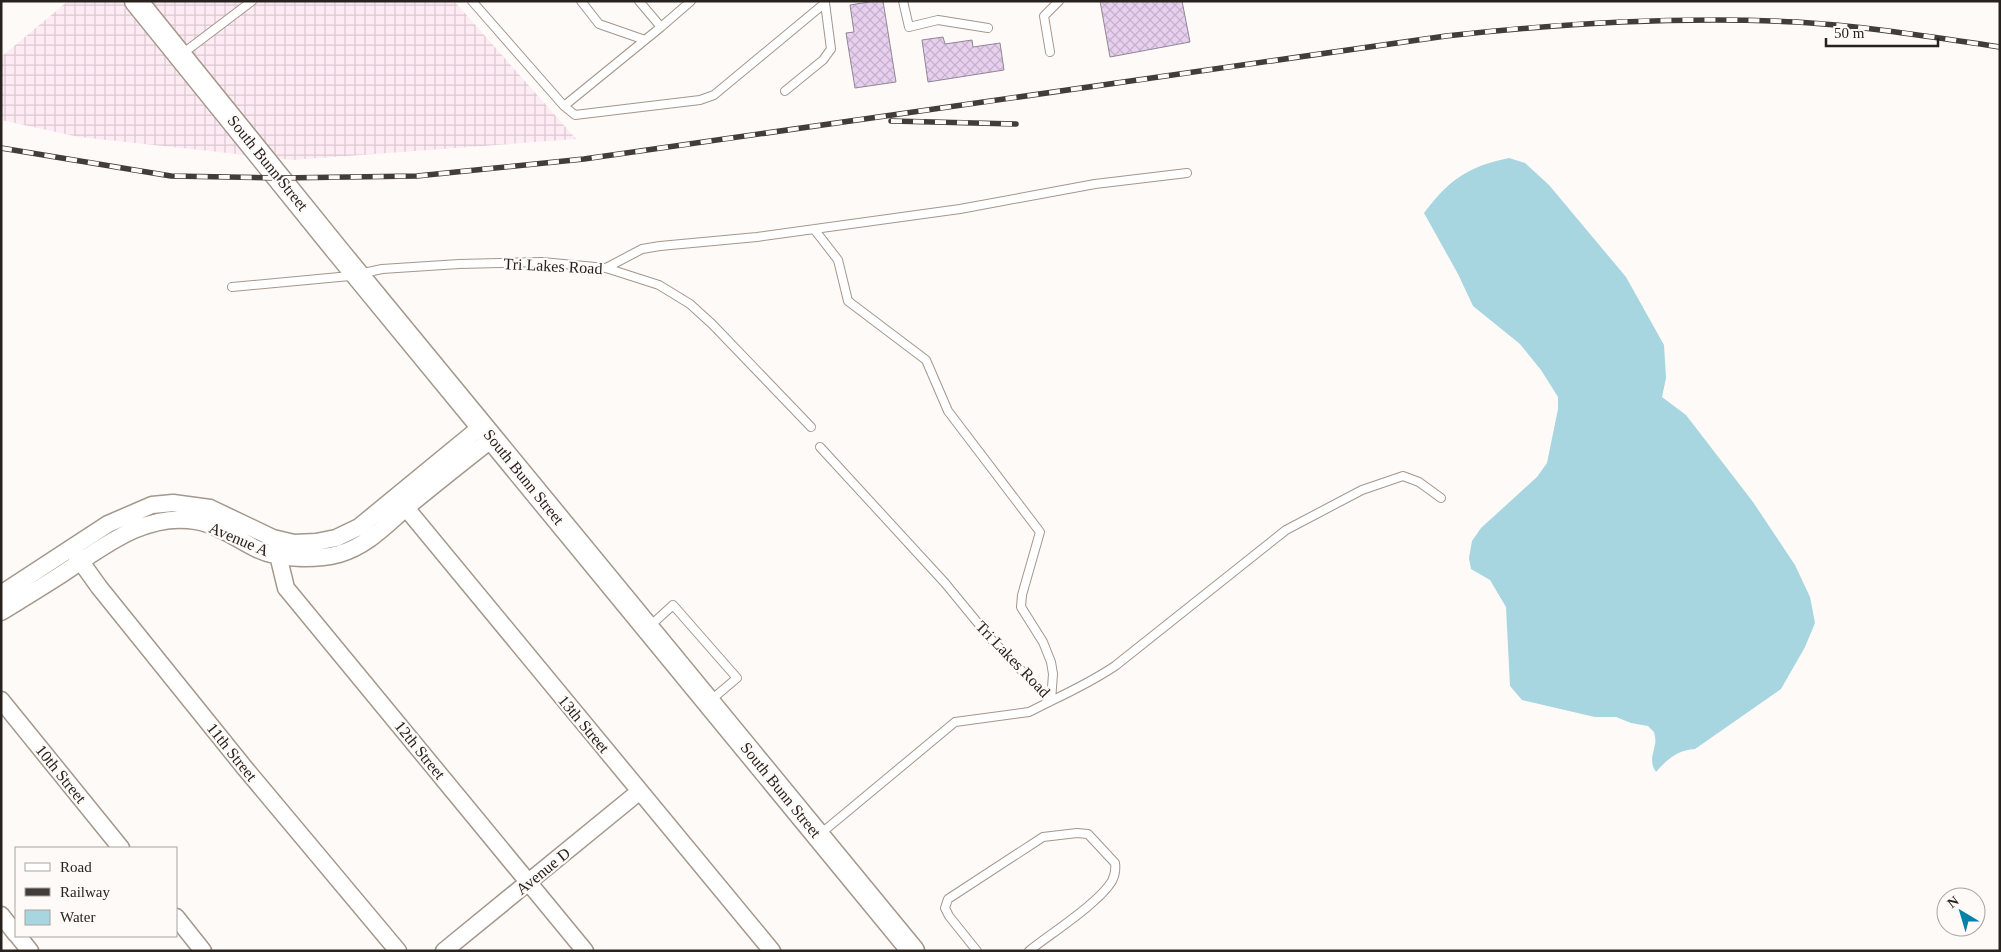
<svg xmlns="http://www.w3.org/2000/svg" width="2001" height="952" font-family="'Times New Roman',serif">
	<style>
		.industrial { fill: url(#industrial-grid) }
		.water { fill: #a7d5e0 }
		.building { fill: url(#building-cross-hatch); stroke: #918794 }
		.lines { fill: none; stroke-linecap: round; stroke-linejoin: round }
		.lane-casing { stroke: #a4978b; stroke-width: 10 }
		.street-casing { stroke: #a4978b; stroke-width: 19 }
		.secondary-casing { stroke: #a4978b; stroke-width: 25 }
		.lane { stroke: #fff; stroke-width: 8 }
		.street { stroke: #fff; stroke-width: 16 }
		.secondary { stroke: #fff; stroke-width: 22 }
		.rail-casing { stroke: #423d39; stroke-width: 5.5 }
		.rail { stroke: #fdfaf8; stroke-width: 4; stroke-dasharray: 11; stroke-linecap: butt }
		.labels { text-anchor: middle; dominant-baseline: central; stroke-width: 4.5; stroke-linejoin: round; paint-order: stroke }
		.street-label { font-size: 16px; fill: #28221e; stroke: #fdfaf8 }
	</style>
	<defs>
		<pattern id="industrial-grid" width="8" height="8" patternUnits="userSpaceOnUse" patternTransform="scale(1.25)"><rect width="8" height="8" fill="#feebf4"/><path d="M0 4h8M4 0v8" fill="none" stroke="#dac9d1"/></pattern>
		<pattern id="building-cross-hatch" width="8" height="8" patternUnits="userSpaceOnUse" patternTransform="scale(1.25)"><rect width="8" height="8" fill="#e7cfef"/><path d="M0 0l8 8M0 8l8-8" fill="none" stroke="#c6b1cc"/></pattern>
	</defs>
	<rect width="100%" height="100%" fill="#fdfaf8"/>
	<path class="industrial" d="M68 1H454L576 139 292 160 79 137 1 120V57Z"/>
	<path class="water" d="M1509 158 1525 163 1549 185 1626 277 1664 345 1666 378 1662 397 1686 415 1753 502 1795 565 1810 597 1815 623 1805 647 1781 689 1695 749C1678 750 1667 759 1656 772 1649 761 1653 756 1655 744 1656 741 1655 736 1654 732L1648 726 1631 723 1616 717H1595L1522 700 1510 686 1506 607 1490 580 1471 569 1469 558 1472 541 1481 528 1537 477 1547 463 1558 409V397L1541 370 1520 344 1473 306 1458 274 1424 213C1450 179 1467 167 1509 158Z"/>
	<path class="building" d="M875 1H883L896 82 855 88 846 33 854 32 850 5Z
		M1100 1H1182L1190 42 1110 57Z
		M943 37 945 44 972 40 973 47 1000 43 1004 70 928 82 922 40Z"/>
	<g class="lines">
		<g class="lane-casing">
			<path id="lane" d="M472 1 564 106 575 115 700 100 714 95 825 3V1
				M581 1 599 24 645 40
				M639 1 661 27 691 1
				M903 1 909 27 938 20 988 28
				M1050 52 1044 16 1059 1
				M182 54 252 1
				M785 91 823 60 831 49 825 3
				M564 106 661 27
				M814 229 838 260 848 301 926 360 948 411 1040 532 1022 595 1021 607 1043 642 1051 662 1053 674 1051 701 1029 712 955 722 819 835
				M606 268 642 249 660 246 757 237 960 209 1095 184 1187 173
				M232 287 350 276 382 269 459 264 542 262 606 268 659 285 690 304 712 324 811 427
				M820 447 945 583 991 639 1051 701C1074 690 1094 680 1115 666L1286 530 1362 490 1403 476 1419 482 1441 498
				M650 626 673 605 737 678 711 700
				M977 951 949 916 945 908 948 899 1043 837 1077 833 1088 834 1115 863C1116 870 1115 875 1112 881 1099 903 1050 934 1029 951"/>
		</g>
		<g class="street-casing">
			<path id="street" d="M397 497 772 951
				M279 545 278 555 286 588 585 951
				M74 552 99 587 244 767 398 951
				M1 594 108 524 152 505 173 503 210 508 273 538 294 543 316 542 336 538 359 527 482 426
				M1 612C22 599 42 587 62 574 102 548 144 512 196 521 218 525 237 539 257 549 279 560 316 560 339 554 367 546 385 526 407 507 435 484 464 461 492 439
				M1 700 121 848
				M1 915 16 934
				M176 917 203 951
				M18 936 30 951
				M444 951 640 791"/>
		</g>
		<g class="secondary-casing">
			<path id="secondary" d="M136 1 337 250 913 951"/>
		</g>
		<use href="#lane" class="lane"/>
		<use href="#street" class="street"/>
		<use href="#secondary" class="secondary"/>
		<g class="rail-casing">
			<path id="rail" d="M891 121 1016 124
				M1 148 171 176 280 178 417 176 584 159 1446 36C1564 23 1678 16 1797 22 1865 26 1932 37 2000 47"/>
		</g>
		<use href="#rail" class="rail"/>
	</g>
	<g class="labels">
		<g class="street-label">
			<text transform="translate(268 163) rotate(51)">South Bunn Street</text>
			<text transform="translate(553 266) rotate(3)">Tri Lakes Road</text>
			<text transform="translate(524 477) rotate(51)">South Bunn Street</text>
			<text transform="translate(239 539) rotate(23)">Avenue A</text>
			<text transform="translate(1013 659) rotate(46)">Tri Lakes Road</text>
			<text transform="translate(584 724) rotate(50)">13th Street</text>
			<text transform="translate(420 750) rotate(51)">12th Street</text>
			<text transform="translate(232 752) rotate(51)">11th Street</text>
			<text transform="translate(61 774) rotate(51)">10th Street</text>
			<text transform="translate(781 790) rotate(51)">South Bunn Street</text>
			<text transform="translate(543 871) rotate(-39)">Avenue D</text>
		</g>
	</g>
	<rect width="2001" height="952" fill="none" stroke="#28221e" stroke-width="5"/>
	<rect x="15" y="847" width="162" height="90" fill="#fdfaf8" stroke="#a8a4a1"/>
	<rect x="25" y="863" width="25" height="8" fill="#ffffff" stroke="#a8a4a1"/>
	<text x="60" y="872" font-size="15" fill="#28221e">Road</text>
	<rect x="25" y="888" width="25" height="8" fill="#423d39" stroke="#a8a4a1"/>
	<text x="60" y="897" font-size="15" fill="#28221e">Railway</text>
	<rect x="25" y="910" width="25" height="15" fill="#a7d5e0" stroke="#a8a4a1"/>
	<text x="60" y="922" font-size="15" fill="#28221e">Water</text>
	<g transform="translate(1961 912) rotate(322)"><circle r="24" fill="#fdfaf8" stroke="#a8a4a1"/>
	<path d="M0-4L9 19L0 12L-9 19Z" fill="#0782a7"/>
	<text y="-8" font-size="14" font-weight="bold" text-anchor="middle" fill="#28221e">N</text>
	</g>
	<path d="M1826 38v8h112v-8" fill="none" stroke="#28221e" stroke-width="2.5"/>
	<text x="1834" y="38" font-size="15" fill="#28221e" stroke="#fdfaf8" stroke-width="4" paint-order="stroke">50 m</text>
</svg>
